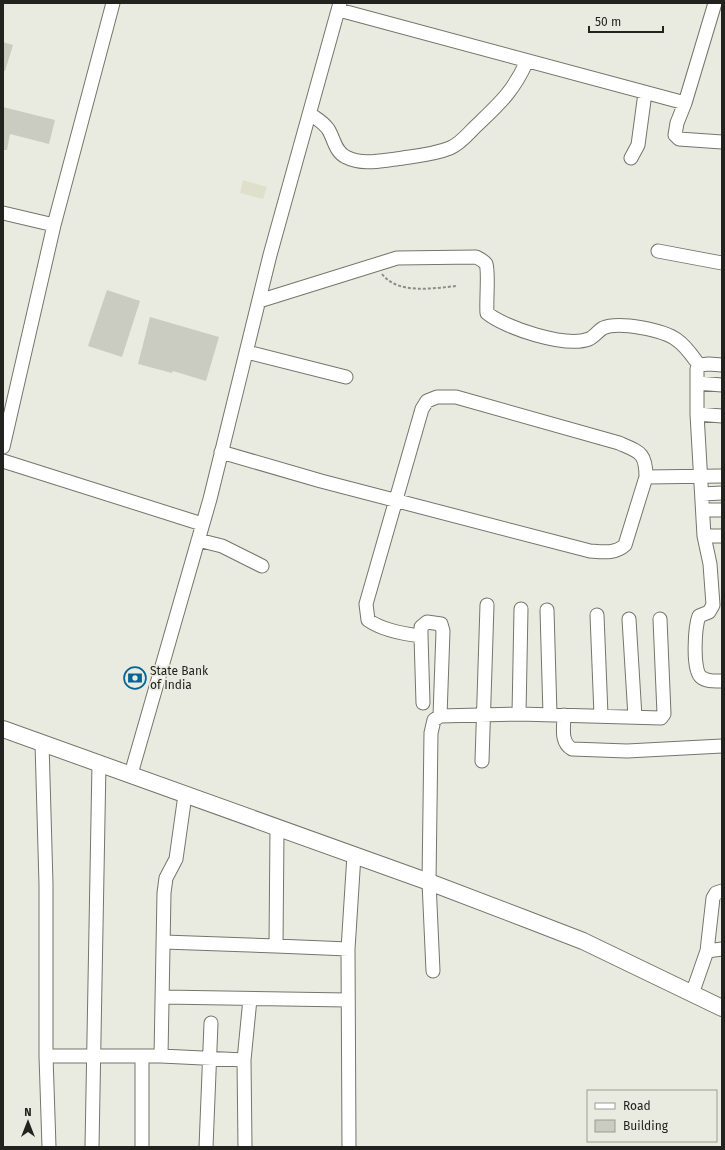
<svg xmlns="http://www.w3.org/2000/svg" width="725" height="1150" font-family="'Fira Sans',sans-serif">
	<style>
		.built { fill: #dee0cc }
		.building { fill: #cbccc1 }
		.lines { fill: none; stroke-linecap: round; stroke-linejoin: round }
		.minor-casing { stroke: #75756b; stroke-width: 15 }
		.major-casing { stroke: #75756b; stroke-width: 18 }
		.path { stroke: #8c8d85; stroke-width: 2; stroke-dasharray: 3 2; stroke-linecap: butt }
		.minor { stroke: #fff; stroke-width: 13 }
		.major { stroke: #fff; stroke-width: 16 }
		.labels { text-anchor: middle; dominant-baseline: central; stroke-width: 3.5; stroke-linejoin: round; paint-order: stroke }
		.poi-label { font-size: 12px; fill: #22231e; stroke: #eaebe0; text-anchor: start }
	</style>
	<rect width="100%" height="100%" fill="#eaebe0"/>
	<path class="built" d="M243 180 267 187 263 199 240 193Z"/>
	<path class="building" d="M3 42 13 45 5 71H3Z
		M3 107 55 120 49 144 10 134 7 150H3Z
		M107 290 140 301 122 357 88 346Z
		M150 317 219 337 206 381 173 371 172 373 138 364Z"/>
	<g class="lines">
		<g class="minor-casing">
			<path id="minor" d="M339 10 685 103 715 3
				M685 103 677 123 675 135 679 139 722 142
				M310 114C317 119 323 122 328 129 334 138 335 152 346 157 362 165 379 161 396 159 414 156 433 155 450 148 460 144 468 134 475 127 500 103 513 92 527 61
				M631 158 638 145 645 93
				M3 213 54 225
				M658 251 722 263
				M259 301 397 258 476 257C480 259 483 260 486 264 489 271 486 302 487 313 505 328 566 348 589 339 594 337 598 331 603 328 619 321 664 330 677 340 686 346 693 357 699 365
				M247 352 346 377
				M722 365 709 364 699 365 697 369V414L704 536 710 564 713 605 709 612 699 616C695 626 692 670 701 677 707 682 715 681 722 681
				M697 383 722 385
				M697 414 722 416
				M3 447 54 225 113 3
				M221 452 321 481 590 551C603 552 615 554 625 545L646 477
				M3 461 202 524
				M702 494 722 493
				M703 510H722
				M704 536H722
				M198 540 222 546 262 566
				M547 610 550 715
				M597 615 601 715
				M629 619 635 717
				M421 636V627L427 622 441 624 443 631 440 716 434 720 431 733 429 882 433 971
				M423 703 421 636C404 634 382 630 368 620L366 604 422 409 427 401 437 397H456L619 443C639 452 646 452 646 477L722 476
				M519 714 521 609
				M564 715C564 727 560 742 572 749L627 751 722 746
				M440 716 519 714 661 718 664 714 660 619
				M42 743 46 884V1056
				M482 761 487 605
				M131 774 210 499 270 255 340 3
				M164 942 276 946 277 829
				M276 946 348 949
				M707 951 722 949
				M692 994 707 951 713 898 716 893 722 891
				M163 997 347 1000
				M161 1056 164 893 166 878 176 859 185 795
				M142 1057V1147
				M244 1060 245 1147
				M49 1147 46 1056H161L244 1060 250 999
				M92 1147 99 763
				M206 1147 211 1023
				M349 1147 348 949 354 855"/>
		</g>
		<g class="major-casing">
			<path id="major" d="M3 729 429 882 526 919 583 941 722 1008"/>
		</g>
		<path class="path" d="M382 274C398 295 434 288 457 286"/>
		<use href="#minor" class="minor"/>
		<use href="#major" class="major"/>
	</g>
	<defs>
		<g id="bank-ring" transform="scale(1.15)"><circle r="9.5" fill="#eaebe0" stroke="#066595" stroke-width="1.5"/><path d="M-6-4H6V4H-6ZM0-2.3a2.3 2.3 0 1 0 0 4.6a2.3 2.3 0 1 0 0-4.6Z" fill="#066595"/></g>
	</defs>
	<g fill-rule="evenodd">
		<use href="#bank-ring" x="135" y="678"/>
	</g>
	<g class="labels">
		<g class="poi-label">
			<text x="150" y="671">State Bank<tspan x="150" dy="14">of India</tspan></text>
		</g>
	</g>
	<rect width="725" height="1150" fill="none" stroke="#22231e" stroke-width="8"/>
	<rect x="587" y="1090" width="130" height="52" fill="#eaebe0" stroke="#9a9b92"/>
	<rect x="595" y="1103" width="20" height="6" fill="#ffffff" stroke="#9a9b92"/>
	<text x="623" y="1110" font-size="12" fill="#22231e">Road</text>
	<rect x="595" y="1120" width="20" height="12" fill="#cbccc1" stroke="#9a9b92"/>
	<text x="623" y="1130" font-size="12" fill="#22231e">Building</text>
	<g transform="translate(28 1122)" stroke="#eaebe0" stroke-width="3" paint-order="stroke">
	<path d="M0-3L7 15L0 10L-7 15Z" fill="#22231e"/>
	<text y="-6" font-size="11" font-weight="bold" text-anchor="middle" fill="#22231e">N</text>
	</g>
	<path d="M589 26v6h74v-6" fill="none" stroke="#22231e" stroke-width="2"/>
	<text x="595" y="26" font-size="12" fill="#22231e" stroke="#eaebe0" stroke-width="3" paint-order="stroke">50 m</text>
</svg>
